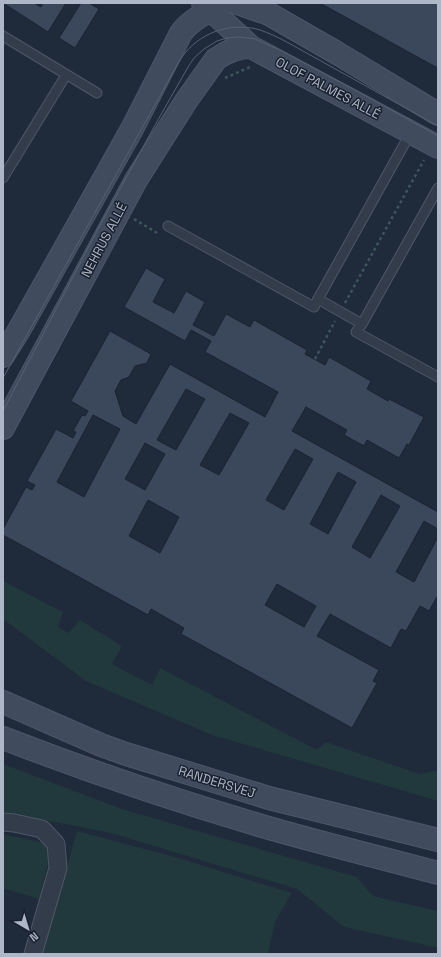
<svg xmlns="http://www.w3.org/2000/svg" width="441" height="957" font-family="'Space Grotesk',sans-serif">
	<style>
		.green { fill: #21383c }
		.building { fill: #3b485b; stroke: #1b2331; fill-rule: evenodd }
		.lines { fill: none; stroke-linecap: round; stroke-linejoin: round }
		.lane-casing { stroke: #4e5766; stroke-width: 11 }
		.street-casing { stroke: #4e5766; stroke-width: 19 }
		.secondary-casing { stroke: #4e5766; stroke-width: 24 }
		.path { stroke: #3f5559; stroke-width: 2.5; stroke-dasharray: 3 3; stroke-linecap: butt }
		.lane { stroke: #333c4b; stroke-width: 9 }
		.street { stroke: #333c4b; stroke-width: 17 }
		.secondary { stroke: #414b5e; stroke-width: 22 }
		.tram { stroke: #556072; stroke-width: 1 }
		.labels { text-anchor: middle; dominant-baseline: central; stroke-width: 3; stroke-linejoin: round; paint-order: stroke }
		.street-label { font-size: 13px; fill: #aeb7c7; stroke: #19212f }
	</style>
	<rect width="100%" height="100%" fill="#1f2a3b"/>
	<path class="green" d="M3 581 63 612 58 627 68 633 80 620 122 646 112 664 152 685 160 668 317 750 326 742 420 774 438 770V801L212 735 86 681 3 619Z
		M3 764 125 810 357 877 373 896 438 911V948L344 927 297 889 111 833 3 812Z
		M77 831 175 857 292 893 275 922 268 954H42Z
		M3 834 44 843 51 851 48 864 39 899 3 888Z"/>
	<path class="building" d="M3 3H34L41 7 43 3H66L48 32Z
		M81 3H89L99 9 75 48 59 38Z
		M320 3H438V68L421 59Z
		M146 268 165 279 153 302 174 313 186 291 205 302 193 325 214 336 226 314 250 327 254 320 307 350 305 354 325 365 329 357 371 381 367 389 388 401 389 399 424 417 409 445 407 444 399 458 367 440 364 446 344 435 347 430 306 407 292 431 438 512V529L424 521 396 572 414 582 438 537V595L429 611 420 606 406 631 401 629 391 648 330 614 317 636 379 670 373 681 377 683 352 728 181 634 184 628 151 609 148 615 3 535V529L26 487 32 490 35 485 27 481 56 429 73 438 76 432 73 431 82 415 85 416 88 411 71 401 110 331 151 354 147 363 135 366 129 377 121 380 115 391 123 416 136 424 170 364 265 417 278 392 205 352 211 341 191 330 185 341 124 307ZM186 389 205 399 176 450 157 440ZM230 413 249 423 219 475 200 465ZM93 415 120 429 84 497 57 482ZM145 443 165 454 145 490 125 479ZM295 449 313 459 284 510 266 500ZM338 472 356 482 328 534 310 524ZM381 495 400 506 370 558 352 547ZM148 500 179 517 160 553 129 536ZM277 584 316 606 304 627 265 605Z"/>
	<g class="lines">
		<g class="lane-casing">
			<path id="lane" d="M3 36 97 93
				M411 132 318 299 362 324 438 188
				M3 178 66 75
				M168 226 314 307 318 299
				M362 324 356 332 438 377"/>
		</g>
		<g class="street-casing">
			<path id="street" d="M3 822 14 823 42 829 56 844 58 868 33 954"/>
		</g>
		<g class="secondary-casing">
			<path id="secondary" d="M203 3 251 47
				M237 3 269 14 283 22 337 53 438 114
				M3 356 18 332 132 129 181 33C192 18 208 13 222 3
				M3 428 136 180 186 101 216 59C226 52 238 47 251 47L438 147
				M3 702 101 745 126 754 269 798 438 840
				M3 738C88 771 174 800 262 826 320 843 379 857 438 873"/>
		</g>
		<path class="path" d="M225 78 250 67
			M134 219 157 233
			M345 303 424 160
			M315 359 335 321"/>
		<use href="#lane" class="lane"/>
		<use href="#street" class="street"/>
		<use href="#secondary" class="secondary"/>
		<path class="tram" d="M3 378 172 74C176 67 180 59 185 53 203 31 233 22 260 30 269 33 277 37 285 41L438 126
			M3 411 98 229 159 118 188 67 194 58 204 49 217 41 227 38 239 37 255 39 280 50 368 97 438 136"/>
	</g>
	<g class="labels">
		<g class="street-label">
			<text transform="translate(328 88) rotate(28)">OLOF PALMES ALLÉ</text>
			<text transform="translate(104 240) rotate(-62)">NEHRUS ALLÉ</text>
			<text transform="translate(217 782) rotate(17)">RANDERSVEJ</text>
		</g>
	</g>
	<rect width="441" height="957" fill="none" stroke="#aeb7c7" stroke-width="8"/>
	<g transform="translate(28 929) rotate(142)" stroke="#19212f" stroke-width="3" paint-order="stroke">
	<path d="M0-3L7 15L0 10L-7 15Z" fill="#aeb7c7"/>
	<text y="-6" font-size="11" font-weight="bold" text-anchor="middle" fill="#aeb7c7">N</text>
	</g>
</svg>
